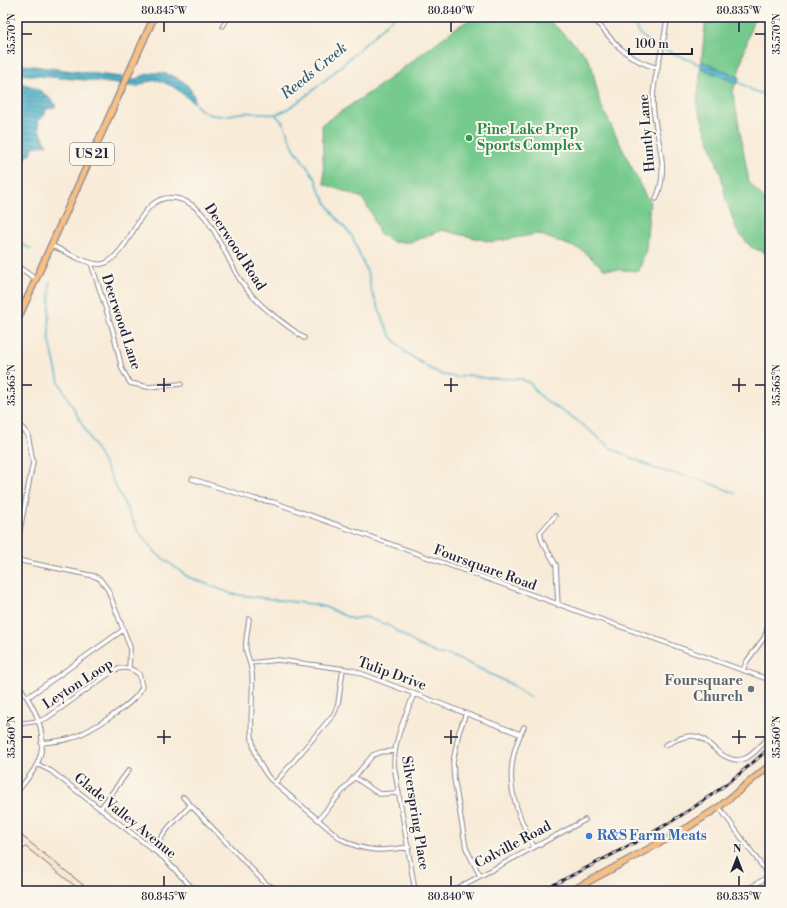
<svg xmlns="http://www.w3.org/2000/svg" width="787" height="908" font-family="'Libre Bodoni',serif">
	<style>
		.grass { fill: #76ca8d; stroke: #4c7664 }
		.water { fill: url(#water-rules); stroke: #346881 }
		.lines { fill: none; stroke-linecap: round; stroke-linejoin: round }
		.stream { stroke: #47aec7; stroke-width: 1.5 }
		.street-casing { stroke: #8d868a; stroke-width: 5.5 }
		.secondary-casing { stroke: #8d868a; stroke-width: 7 }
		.primary-casing { stroke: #8d868a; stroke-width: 8 }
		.street { stroke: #fff; stroke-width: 3.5 }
		.secondary { stroke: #fbe5cf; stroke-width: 5 }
		.primary { stroke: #f5bf86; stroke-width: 5.5 }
		.rail-casing { stroke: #22223b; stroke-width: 3 }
		.rail { stroke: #fbf7ec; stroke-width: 1.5; stroke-dasharray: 4.5; stroke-linecap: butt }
		.ticks { fill: none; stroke: #22223b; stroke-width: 1.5 }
		.leisure-dot { fill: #2e9e5b; stroke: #fbf7ec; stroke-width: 1.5 }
		.worship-dot { fill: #6b7280; stroke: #fbf7ec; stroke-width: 1.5 }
		.shop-dot { fill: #3f7fe0; stroke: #fbf7ec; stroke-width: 1.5 }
		.labels { text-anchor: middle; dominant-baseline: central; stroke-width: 4; stroke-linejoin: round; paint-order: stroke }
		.shield { fill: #fbf7ec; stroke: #636270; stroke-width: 1 }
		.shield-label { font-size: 13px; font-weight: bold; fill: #22223b }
		.leisure-label { font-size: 14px; font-weight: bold; fill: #27864d; stroke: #fbf7ec; text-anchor: start }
		.street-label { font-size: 14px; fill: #22223b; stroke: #fbf7ec }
		.worship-label { font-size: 14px; font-weight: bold; fill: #5b616d; stroke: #fbf7ec; text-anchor: end }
		.shop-label { font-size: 14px; font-weight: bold; fill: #366cbe; stroke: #fbf7ec; text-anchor: start }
		.water-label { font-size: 15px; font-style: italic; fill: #315a73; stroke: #fbf7ec }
		.neatline { fill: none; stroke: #22223b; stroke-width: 1.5 }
		.ticks-label { font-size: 10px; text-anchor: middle; fill: #22223b }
	</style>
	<defs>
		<pattern id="water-rules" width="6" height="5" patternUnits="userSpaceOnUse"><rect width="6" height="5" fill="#47aec7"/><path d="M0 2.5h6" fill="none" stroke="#3b8da3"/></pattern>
	</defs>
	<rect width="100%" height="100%" fill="#fbf7ec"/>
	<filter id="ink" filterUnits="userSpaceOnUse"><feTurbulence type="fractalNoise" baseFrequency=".025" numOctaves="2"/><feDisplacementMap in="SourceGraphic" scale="8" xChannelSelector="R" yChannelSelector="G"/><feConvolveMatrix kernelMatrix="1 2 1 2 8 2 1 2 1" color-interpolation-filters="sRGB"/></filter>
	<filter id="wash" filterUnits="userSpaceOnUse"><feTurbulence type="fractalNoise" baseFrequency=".012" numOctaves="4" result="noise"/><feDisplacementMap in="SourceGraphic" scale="16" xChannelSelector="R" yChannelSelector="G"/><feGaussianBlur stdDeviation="0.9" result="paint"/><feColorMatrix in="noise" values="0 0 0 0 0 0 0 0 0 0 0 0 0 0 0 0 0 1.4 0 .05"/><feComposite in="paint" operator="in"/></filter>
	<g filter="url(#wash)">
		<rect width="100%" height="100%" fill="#f8ebd8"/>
		<path class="grass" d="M475 17H545L575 44 586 56 592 67 600 103 645 195 650 200 646 249 639 271 604 269 582 250 538 234 492 242 442 230 411 242H393L379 233 371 212 362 198 324 184 322 124 378 87 457 27Z
			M706 17H754L733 92 749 182 763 198 770 203V255L751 247 737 231 726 200 721 175 697 105Z"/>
		<path class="water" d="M702 61 740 77 737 84 701 68Z
			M17 64 137 79C156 65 191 76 195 101L193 102 174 87 158 80 146 82 137 87 95 81 17 74Z
			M17 83C32 84 45 92 55 104V108L46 109 45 115 38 121 39 129 47 145 33 147 31 154 19 161 17 160Z"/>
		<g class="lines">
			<path class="stream" d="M628 17 641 35 650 43 703 66
				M737 81 754 91 770 96
				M193 101C205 119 221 117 240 113 252 111 266 116 276 114 299 109 373 36 394 17
				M275 114 283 123 294 148 315 178 320 192 334 215 352 236 369 277 371 290 390 335 405 352 431 369 443 375 457 377 469 375 483 378 522 379 531 384 537 393 548 402 575 419 611 448 656 469 701 480 735 493
				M17 224 20 246 17 259
				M19 243 31 249
				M50 282 49 337 59 382 110 475 138 531 156 553 188 577 232 594 311 604 325 607 352 619 365 617 388 625 418 645 438 654 451 656 472 665 511 684 530 698"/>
		</g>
	</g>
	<g filter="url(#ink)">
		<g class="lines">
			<g class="street-casing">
				<path id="street" d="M593 17C612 41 627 61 658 68
					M223 26 228 17
					M656 199C671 166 655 138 653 105 652 76 665 47 667 17
					M51 245C63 251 90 266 102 264 117 262 133 231 140 219 148 207 158 196 174 198 213 203 223 259 245 287 261 308 282 322 304 338
					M91 263 113 331 122 369 130 383 148 387 181 384
					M17 266 36 279
					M17 422 28 435 33 462 17 545
					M192 479 255 499 273 502 770 680
					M555 516 540 533 542 541 556 565 558 605
					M17 560 94 576 100 579 108 590 130 647 129 668
					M249 619C248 629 245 640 246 650 248 658 251 665 252 673 255 715 241 743 270 779L341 839C366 853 382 851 409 847
					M250 663 278 660 352 670 520 734
					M743 670 747 661 764 638 770 622
					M17 683C34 705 51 735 37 764 32 774 24 783 17 792
					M414 694C405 717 394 739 394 765L415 891
					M28 697 123 630
					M466 713 459 732 453 762 454 778 466 848 480 876
					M17 724 39 721 47 718 114 670C124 667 130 667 139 674L142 687C136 704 90 731 72 738 62 741 52 742 41 743
					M524 727C501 771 512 805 534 847
					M665 745C675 741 687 733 698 737 705 739 711 746 717 751 742 771 753 754 770 736
					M37 764 51 771 164 858 195 891
					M354 777 379 794 399 793
					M275 783 334 714 338 704 343 669
					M183 797 266 884 282 891
					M719 807 770 877
					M100 809 129 770
					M318 820 373 755 381 752 394 751
					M152 850 169 827 190 806
					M17 854 25 843
					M452 891 585 820
					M745 891 769 876"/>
			</g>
			<g class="secondary-casing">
				<path id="secondary" d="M17 836 86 891"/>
			</g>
			<g class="primary-casing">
				<path id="primary" d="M17 321 154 17
					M571 891 687 828 719 807 770 765"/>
			</g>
			<use href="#street" class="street"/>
			<use href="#secondary" class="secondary"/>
			<use href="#primary" class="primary"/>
			<g class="rail-casing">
				<path id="rail" d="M541 891C624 849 702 812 770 747"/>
			</g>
			<use href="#rail" class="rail"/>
		</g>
	</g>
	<path class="ticks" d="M164 22V32M451 22V32M739 22V32M22 34H32M755 34H765M164 378V392M451 378V392M739 378V392M22 385H32M157 385H171M444 385H458M732 385H746M755 385H765M164 730V744M451 730V744M739 730V744M22 737H32M157 737H171M444 737H458M732 737H746M755 737H765M164 876V886M451 876V886M739 876V886"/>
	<circle class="leisure-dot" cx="469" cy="138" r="4"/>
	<circle class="worship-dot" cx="751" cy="689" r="4"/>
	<circle class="shop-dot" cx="589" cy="836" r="4"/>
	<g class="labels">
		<rect class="shield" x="70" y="143" width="44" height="22" rx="3"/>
		<g class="shield-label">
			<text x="92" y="154">US 21</text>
		</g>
		<g class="leisure-label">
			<text x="477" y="130">Pine Lake Prep<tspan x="477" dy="16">Sports Complex</tspan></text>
		</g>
		<g class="street-label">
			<text transform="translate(647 133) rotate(-95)">Huntly Lane</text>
			<text transform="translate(235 247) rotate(57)">Deerwood Road</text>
			<text transform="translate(121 322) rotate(72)">Deerwood Lane</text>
			<text transform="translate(485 568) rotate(20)">Foursquare Road</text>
			<text transform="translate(392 674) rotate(20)">Tulip Drive</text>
			<text transform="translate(78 684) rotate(-33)">Leyton Loop</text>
			<text transform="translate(415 813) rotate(81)">Silverspring Place</text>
			<text transform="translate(125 816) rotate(39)">Glade Valley Avenue</text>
			<text transform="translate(513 845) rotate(-28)">Colville Road</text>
		</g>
		<g class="worship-label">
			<text x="743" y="681">Foursquare<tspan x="743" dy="16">Church</tspan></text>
		</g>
		<g class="shop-label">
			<text x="597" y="836">R&amp;S Farm Meats</text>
		</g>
		<g class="water-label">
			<text transform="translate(314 71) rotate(-39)">Reeds Creek</text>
		</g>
	</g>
	<rect width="787" height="908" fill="none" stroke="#fbf7ec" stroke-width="44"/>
	<g transform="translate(737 858)" stroke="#fbf7ec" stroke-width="3" paint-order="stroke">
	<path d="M0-3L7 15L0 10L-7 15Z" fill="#22223b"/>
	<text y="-6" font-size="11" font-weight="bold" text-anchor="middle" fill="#22223b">N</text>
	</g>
	<path d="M629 48v6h63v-6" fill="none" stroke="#22223b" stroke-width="2"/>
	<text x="635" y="48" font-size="12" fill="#22223b" stroke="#fbf7ec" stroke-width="3" paint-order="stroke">100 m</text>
	<rect x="22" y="22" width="743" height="864" class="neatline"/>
	<g class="ticks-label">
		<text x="164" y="14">80.845°W</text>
		<text x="451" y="14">80.840°W</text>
		<text x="739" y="14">80.835°W</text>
		<text transform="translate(11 34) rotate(-90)" y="4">35.570°N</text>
		<text transform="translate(776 34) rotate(-90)" y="4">35.570°N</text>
		<text transform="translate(11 385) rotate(-90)" y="4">35.565°N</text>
		<text transform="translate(776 385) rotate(-90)" y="4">35.565°N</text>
		<text transform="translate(11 737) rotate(-90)" y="4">35.560°N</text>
		<text transform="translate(776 737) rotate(-90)" y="4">35.560°N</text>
		<text x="164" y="900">80.845°W</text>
		<text x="451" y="900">80.840°W</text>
		<text x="739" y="900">80.835°W</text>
	</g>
</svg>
